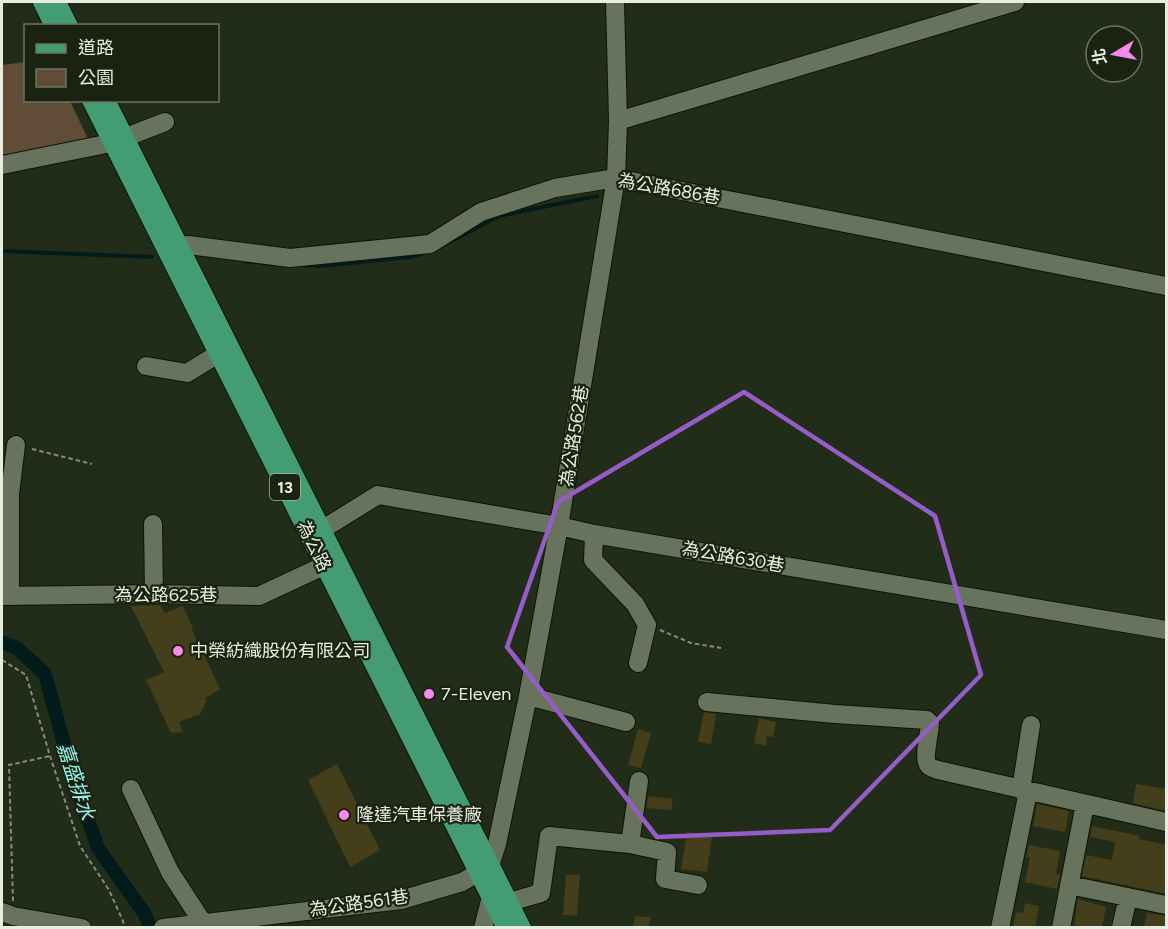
<svg xmlns="http://www.w3.org/2000/svg" width="1168" height="929" font-family="Figtree,'Noto Sans TC',sans-serif">
	<style>
		.green { fill: #614c37 }
		.lines { fill: none; stroke-linecap: round; stroke-linejoin: round }
		.stream { stroke: #021c1c; stroke-width: 4 }
		.canal { stroke: #021c1c; stroke-width: 14 }
		.building { fill: #443e1a }
		.minor-casing { stroke: #0c1504; stroke-width: 20 }
		.major-casing { stroke: #0c1504; stroke-width: 20 }
		.path { stroke: #848d7d; stroke-width: 2; stroke-dasharray: 4.5 3; stroke-linecap: butt }
		.minor { stroke: #67735d; stroke-width: 18 }
		.major { stroke: #439c74; stroke-width: 18 }
		.marked { fill: none; stroke: #965cc8; stroke-width: 4.5; stroke-linejoin: round }
		.poi-dot { fill: #f689ed; stroke: #192310; stroke-width: 2 }
		.labels { text-anchor: middle; dominant-baseline: central; stroke-width: 4.5; stroke-linejoin: round; paint-order: stroke }
		.shield { fill: #192310; stroke: #a9b1a2; stroke-width: 1.5 }
		.shield-label { font-size: 16px; font-weight: bold; fill: #e7eee1 }
		.street-label { font-size: 18px; fill: #e7eee1; stroke: #192310 }
		.poi-label { font-size: 18px; fill: #e7eee1; stroke: #192310; text-anchor: start }
		.water-label { font-size: 20px; font-style: italic; fill: #97eeed; stroke: #192310 }
	</style>
	<rect width="100%" height="100%" fill="#222d19"/>
	<path class="green" d="M25 62 26 100 70 101 89 141 2 158V65Z"/>
	<g class="lines">
		<path class="stream" d="M450 242 499 216 597 196
			M2 251 152 257
			M244 261 272 264
			M303 265 321 266 410 257 421 254"/>
		<path class="canal" d="M2 642 17 648 45 674 74 781 98 848 144 913 151 928"/>
	</g>
	<path class="building" d="M160 605 165 613 183 606 193 628 192 630 220 689 205 698 206 702 200 714 179 722 183 732 171 733 146 680 164 672 131 606Z
		M704 712 716 714 711 744 698 742Z
		M759 718 776 722 773 737 767 736 766 746 754 743Z
		M638 729 651 733 641 768 628 765Z
		M337 764 380 850 350 867 308 780Z
		M1136 784 1167 789V811L1133 803Z
		M648 796 673 799 671 810 647 808Z
		M1037 804 1069 811 1065 832 1033 826Z
		M1092 826 1140 836 1139 839 1167 845V894L1082 876 1086 855 1112 860 1115 842 1090 837Z
		M687 832 712 836 707 872 681 869Z
		M1029 845 1060 851 1056 874 1060 875 1057 889 1025 882 1030 858 1026 857Z
		M580 874 577 916 563 915 566 875Z
		M1078 899 1106 907 1102 927H1074Z
		M1025 903 1039 906 1035 927H1013L1016 912 1023 913Z
		M1147 913 1167 916V927H1144Z
		M635 916 651 917 648 927H633Z"/>
	<g class="lines">
		<g class="minor-casing">
			<path id="minor" d="M618 121 1015 2
				M2 165 111 143 165 122
				M166 249 179 246 188 245 290 258 430 244 481 212 555 188 616 178 1166 286
				M146 366 187 373 218 354
				M153 524 154 594
				M594 534 593 560 635 604 647 625 638 663
				M310 537 378 495 559 526 594 534 1166 630
				M2 596 154 594 259 596 336 560
				M10 596V494L16 445
				M528 696 626 722
				M707 702 835 714 927 720 930 723C930 733 922 759 929 766 931 768 935 769 938 770L1166 822
				M131 789 170 872 203 923
				M1021 790 1031 725
				M630 844 639 781
				M1069 885 1166 905
				M509 902 541 893 549 836 630 844 667 852 665 879 698 885
				M2 912 13 916 82 928
				M163 928 401 900 462 882 490 866
				M483 928 491 897 490 866 497 844 528 696 559 526 616 178 618 121 615 2
				M1000 928 1028 792
				M1061 928 1085 804
				M1121 928 1128 897"/>
		</g>
		<g class="major-casing">
			<path id="major" d="M42 2 54 26
				M57 2 69 26
				M91 100 506 928
				M106 100 522 928"/>
		</g>
		<path class="path" d="M32 449 92 464
			M660 630 691 643 721 648
			M2 660 26 675 50 756 80 846 109 890 123 921 124 928
			M13 901 9 765 50 756"/>
		<use href="#minor" class="minor"/>
		<use href="#major" class="major"/>
	</g>
	<path class="marked" d="M744 392 935 516 981 675 830 830 657 837 507 647 558 502Z"/>
	<g class="poi-dot">
		<circle cx="178" cy="651" r="6"/>
		<circle cx="429" cy="694" r="6"/>
		<circle cx="344" cy="815" r="6"/>
	</g>
	<g class="labels">
		<rect class="shield" x="270" y="474" width="30" height="26" rx="4.5"/>
		<g class="shield-label">
			<text x="285" y="487">13</text>
		</g>
		<g class="street-label">
			<text transform="translate(669 189) rotate(10)">為公路686巷</text>
			<text transform="translate(574 436) rotate(-81)">為公路562巷</text>
			<text transform="translate(314 546) rotate(64)">為公路</text>
			<text transform="translate(733 557) rotate(10)">為公路630巷</text>
			<text x="166" y="595">為公路625巷</text>
			<text transform="translate(359 903) rotate(-8)">為公路561巷</text>
		</g>
		<g class="poi-label">
			<text x="190" y="651">中榮紡織股份有限公司</text>
			<text x="441" y="694">7-Eleven</text>
			<text x="356" y="815">隆達汽車保養廠</text>
		</g>
		<g class="water-label">
			<text transform="translate(76 781) rotate(72)">嘉盛排水</text>
		</g>
	</g>
	<rect width="1168" height="929" fill="none" stroke="#e7eee1" stroke-width="6"/>
	<rect x="24" y="24" width="195" height="78" fill="#192310" stroke="#6b7464" stroke-width="1.5"/>
	<rect x="36" y="44" width="30" height="9" fill="#439c74" stroke="#6b7464" stroke-width="1.5"/>
	<text x="78" y="54" font-size="18" fill="#e7eee1">道路</text>
	<rect x="36" y="69" width="30" height="18" fill="#614c37" stroke="#6b7464" stroke-width="1.5"/>
	<text x="78" y="84" font-size="18" fill="#e7eee1">公園</text>
	<g transform="translate(1114 54) rotate(260)"><circle r="28" fill="#192310" stroke="#6b7464" stroke-width="1.5"/>
	<path d="M0-4.5L10 22L0 15L-10 22Z" fill="#f689ed"/>
	<text y="-9" font-size="16" font-weight="bold" text-anchor="middle" fill="#e7eee1">北</text>
	</g>
</svg>
